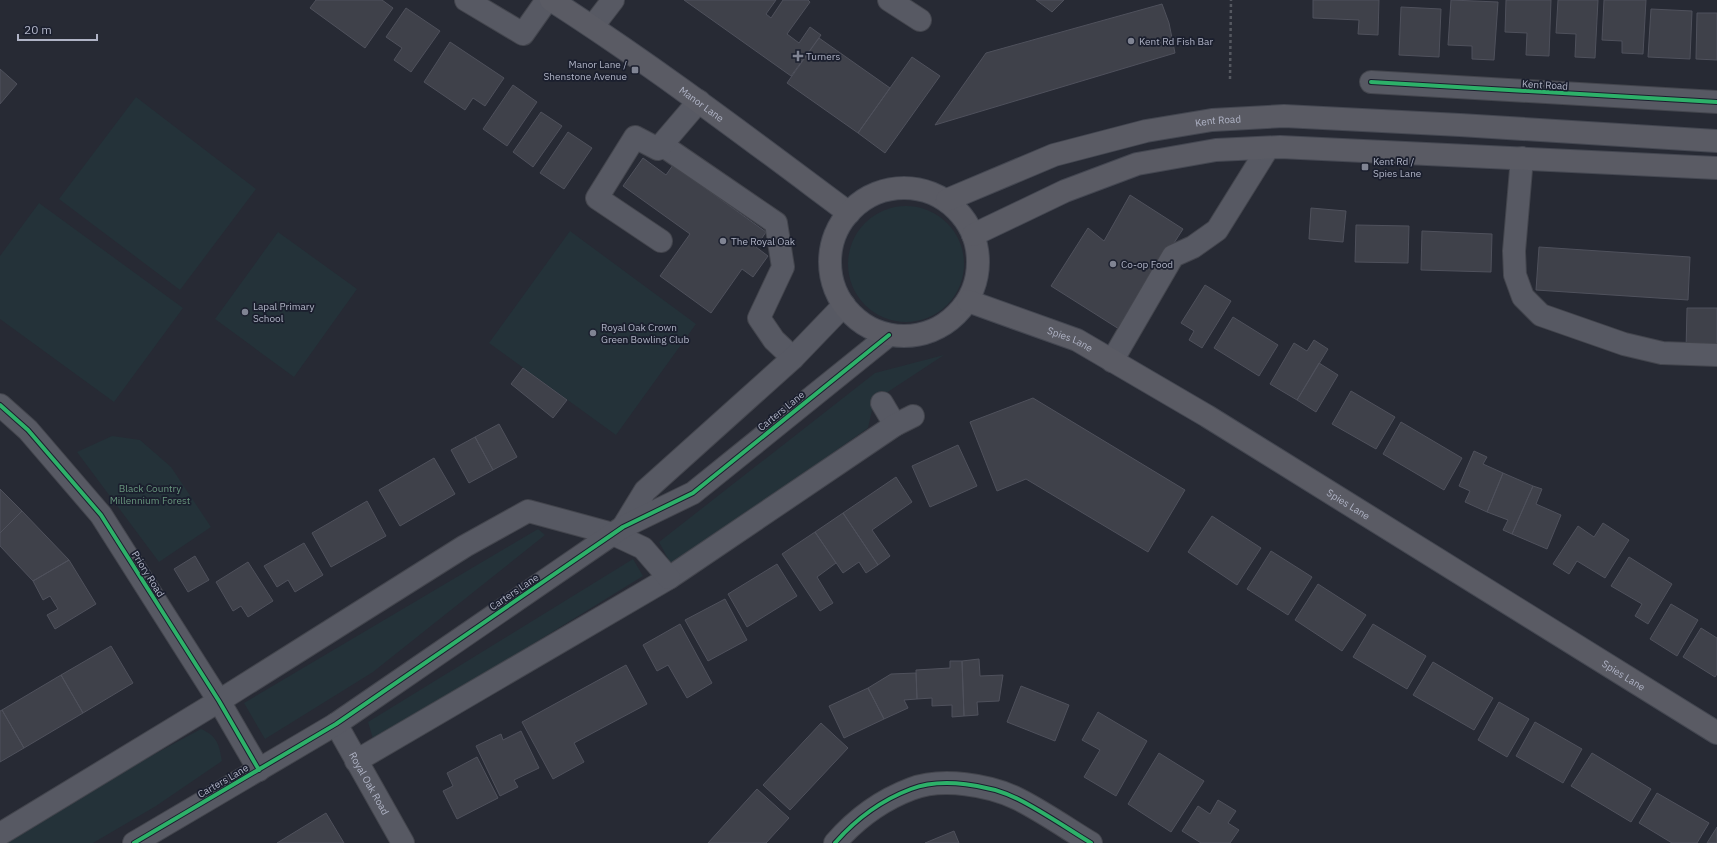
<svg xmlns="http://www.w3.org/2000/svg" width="1717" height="843" font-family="'IBM Plex Sans',sans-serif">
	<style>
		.green { fill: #243239 }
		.building { fill: #3f414a; stroke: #4f515c }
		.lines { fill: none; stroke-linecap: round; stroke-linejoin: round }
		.minor-casing { stroke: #43454d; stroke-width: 24 }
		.major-casing { stroke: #444751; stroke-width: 24 }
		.path { stroke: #555860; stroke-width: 2.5; stroke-dasharray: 3 3; stroke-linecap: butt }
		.minor { stroke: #575963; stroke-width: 22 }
		.major { stroke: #5a5b64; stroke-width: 22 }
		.cycleway-casing { stroke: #1b1f2e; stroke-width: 6 }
		.cycleway { stroke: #2db169; stroke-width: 4 }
		.poi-dot { fill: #808493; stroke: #1b1f2e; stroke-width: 1.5 }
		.labels { text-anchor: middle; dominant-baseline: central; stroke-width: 3.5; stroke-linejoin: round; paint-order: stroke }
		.poi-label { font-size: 10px; fill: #b0b4c6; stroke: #1b1f2e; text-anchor: start }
		.street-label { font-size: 10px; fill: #b0b4c6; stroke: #1b1f2e }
		.park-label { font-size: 10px; fill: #68967d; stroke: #1b1f2e }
	</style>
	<rect width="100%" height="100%" fill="#272a34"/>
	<path class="green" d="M136 97 256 189 180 290 59 199Z
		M39 203 183 308 114 402 0 319V256Z
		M848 264a58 58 0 1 1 116 0a58 58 0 1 1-116 0Z
		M570 231 696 324 616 435 489 343Z
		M278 232 357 289 294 377 215 319Z
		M944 355 874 401 868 428 672 566 659 542 875 373Z
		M112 436 140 440 171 467 211 527 159 562 77 452Z
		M538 529 545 535 373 672 265 739 244 703Z
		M633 559 643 576 374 742 368 722Z
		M201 729C217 736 219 744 222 761L156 806 93 843H3L110 778Z"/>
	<path class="building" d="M316 0H382L393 8 365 48 310 8Z
		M684 0H776L766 14 771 18 783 0H808L810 2 787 34 799 43 810 27 821 35 791 76Z
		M1036 0H1064L1052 12Z
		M1313 0H1379L1378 35 1358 34 1359 20 1313 18Z
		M1451 0 1498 2 1494 60 1472 59V46L1448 45Z
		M1506 0H1551L1549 56 1526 55 1527 33 1505 32Z
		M1558 0H1598L1595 58 1575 57 1576 34 1556 33Z
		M1604 0H1646L1643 54 1622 53V41L1602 40Z
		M1162 4 1169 23 1175 53 935 125 986 53Z
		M1401 7 1441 9 1439 57 1399 55Z
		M406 8 440 31 411 72 394 60 402 48 386 37Z
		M1651 9 1692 11 1690 59 1648 57Z
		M1697 13H1717V60L1696 59Z
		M819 38 890 88 858 133 787 83Z
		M450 42 504 78 485 106 473 98 465 110 424 82Z
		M912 57 940 76 885 153 858 133Z
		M0 69 17 84 0 104Z
		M513 85 537 102 507 146 483 129Z
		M541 112 562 126 533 167 513 152Z
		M568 132 592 148 564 189 540 173Z
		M643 158 666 175 673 165 766 232 756 247 768 256 753 277 742 269 711 313 660 276 690 234 623 186Z
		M1130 195 1183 229 1119 329 1051 286 1088 228 1104 241Z
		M1311 208 1346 211 1343 242 1309 239Z
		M1356 225 1409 226 1408 263 1355 262Z
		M1422 231 1492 234 1491 272 1421 270Z
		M1539 247 1690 257 1688 300 1536 290Z
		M1205 285 1231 301 1202 348 1189 340 1194 331 1181 323Z
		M1687 308H1717V350H1686Z
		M1233 317 1278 345 1259 376 1214 348Z
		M1314 340 1328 349 1297 400 1270 384 1294 343 1307 351Z
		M1319 363 1338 375 1316 412 1297 400Z
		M523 368 567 400 553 418 511 384Z
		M1351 391 1395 417 1376 449 1332 424Z
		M1033 398 1185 490 1148 552 1026 479 997 491 970 422Z
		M1401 422 1462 458 1444 490 1383 454Z
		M499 424 517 457 493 470 475 437Z
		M475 437 493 470 469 483 451 450Z
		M958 445 977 486 930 507 912 466Z
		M1474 451 1487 457 1483 464 1503 473 1487 512 1465 502 1470 491 1459 486Z
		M434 458 455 494 400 526 379 490Z
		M1503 473 1533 486 1512 534 1503 530 1508 520 1487 512Z
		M896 477 912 502 872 530 890 556 878 565 843 513Z
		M1533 486 1542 489 1536 504 1561 515 1547 549 1512 534Z
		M0 489 22 511 0 533Z
		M367 501 386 536 331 567 312 533Z
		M22 511 69 560 33 581 0 546V533Z
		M843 513 878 565 866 573 859 562 843 573 815 532Z
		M1212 516 1261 548 1237 585 1188 552Z
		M1603 523 1629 540 1605 578 1577 561 1569 574 1553 564 1578 526 1594 537Z
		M815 532 836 563 817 577 833 603 820 611 782 554Z
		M304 543 323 575 295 592 288 580 277 587 264 566Z
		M1271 551 1312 577 1288 615 1247 589Z
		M195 556 209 580 188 592 174 569Z
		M1629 557 1672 584 1648 624 1635 616 1642 604 1611 586Z
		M69 560 96 604 55 629 47 615 58 609 50 596 43 600 33 581Z
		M248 562 273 601 248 617 241 606 233 611 216 582Z
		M777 564 797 596 747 627 728 594Z
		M1318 584 1366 615 1342 651 1295 620Z
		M725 599 747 640 708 661 685 620Z
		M1671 604 1698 620 1677 656 1650 639Z
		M680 624 712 683 687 698 668 665 657 671 643 645Z
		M1373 624 1426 656 1407 689 1353 657Z
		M1701 628 1717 638V674L1715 677 1683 657Z
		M111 646 133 683 83 713 61 675Z
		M979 659 980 676 1003 675 999 701 977 702 978 715 964 716 962 661Z
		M950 661H962L964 716 952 717V705L932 706V698L917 699 916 670 950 668Z
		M1433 662 1493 698 1474 730 1413 695Z
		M626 665 647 704 574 743 584 762 553 779 522 722Z
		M916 673 917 699 904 700 908 708 884 719 868 688 891 674Z
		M61 675 83 713 24 748 2 710Z
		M1021 686 1069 705 1055 741 1007 722Z
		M868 688 884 719 844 738 829 706Z
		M1499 702 1529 719 1507 757 1478 740Z
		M2 710 24 748 0 762V711Z
		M1098 712 1147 741 1116 796 1084 777 1100 750 1082 740Z
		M1535 722 1582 749 1563 783 1516 756Z
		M821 723 848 748 790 810 763 785Z
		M521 731 539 768 514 780 518 787 500 796 476 746 501 734 503 740Z
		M1159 753 1204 781 1171 832 1128 804Z
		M1592 753 1651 789 1631 822 1571 786Z
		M477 757 498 798 457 819 443 791 453 786 447 773Z
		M757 789 789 818 766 843H708Z
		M1657 793 1709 823 1697 843H1672L1639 823Z
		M1218 800 1236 811 1228 823 1239 830 1230 843H1201L1182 831 1198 806 1210 814Z
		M326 813 344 843H277Z
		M1717 827V843H1707Z
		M954 831 959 843H925Z"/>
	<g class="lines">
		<g class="minor-casing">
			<g id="minor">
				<path d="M466 0 523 34 547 0"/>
				<path d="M889 0 920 20"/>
				<path d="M593 26 613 0"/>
				<path d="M1371 82 1717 102"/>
				<path d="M662 145 776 223 783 267 759 318 774 340 793 358"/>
				<path d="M1522 158 1514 251 1515 275 1523 297 1541 315 1624 344 1662 353 1717 355"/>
				<path d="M661 241 597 198 635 137 658 149 699 101"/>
				<path d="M1112 361 1173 256 1193 247 1217 230 1268 148"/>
				<path d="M882 403 895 425"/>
				<path d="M0 405 28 430 101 515 219 701 259 770"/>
				<path d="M623 527 645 491 793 358 844 305"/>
				<path id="s1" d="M336 724 403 843"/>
				<path d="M356 761 669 578 895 425 913 416"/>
				<path d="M0 834 219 701 465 546 528 511 613 534 643 548 669 578"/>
				<path d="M134 843 336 724 623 527 693 493 889 335"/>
				<path d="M835 843C855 820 882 800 911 789 942 777 990 785 1018 799 1042 811 1068 829 1091 843"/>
			</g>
		</g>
		<g class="major-casing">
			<g id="major">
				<path id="s2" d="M551 0C654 66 751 140 849 213"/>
				<circle cx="904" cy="262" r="74"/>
				<path id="s3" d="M947 200 1054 155 1146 131 1212 120 1284 116 1460 125 1717 141"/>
				<path d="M973 235 1065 191 1137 164 1216 150 1280 147 1717 168"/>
				<path id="s4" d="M968 301 1077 340 1207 416 1717 733"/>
			</g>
		</g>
		<path class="path" d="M1230 79 1231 0"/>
		<use href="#minor" class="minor"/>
		<use href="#major" class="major"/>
		<g class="cycleway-casing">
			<path id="cycleway" d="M1371 82 1717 102
				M0 405 28 430 101 515 219 701 259 770
				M134 843 336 724 623 527 693 493 889 335
				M835 843C855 820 882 800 911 789 942 777 990 785 1018 799 1042 811 1068 829 1091 843"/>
		</g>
		<use href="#cycleway" class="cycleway"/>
	</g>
	<g class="poi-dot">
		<circle cx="1131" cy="41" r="4"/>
		<path d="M796 50h4v4h4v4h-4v4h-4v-4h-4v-4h4z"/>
		<rect x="631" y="66" width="8" height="8" rx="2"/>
		<rect x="1361" y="163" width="8" height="8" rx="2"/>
		<circle cx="723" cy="241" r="4"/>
		<circle cx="1113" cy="264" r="4"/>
		<circle cx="245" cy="312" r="4"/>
		<circle cx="593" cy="333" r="4"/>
	</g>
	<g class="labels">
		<g class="poi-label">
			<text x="1139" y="41">Kent Rd Fish Bar</text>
			<text x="806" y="56">Turners</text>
			<text x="627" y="64" text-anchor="end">Manor Lane /<tspan x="627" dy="12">Shenstone Avenue</tspan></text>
			<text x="1373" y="161">Kent Rd /<tspan x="1373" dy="12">Spies Lane</tspan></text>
			<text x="731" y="241">The Royal Oak</text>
			<text x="1121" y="264">Co-op Food</text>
			<text x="253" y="306">Lapal Primary<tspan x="253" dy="12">School</tspan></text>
			<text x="601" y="327">Royal Oak Crown<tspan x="601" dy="12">Green Bowling Club</tspan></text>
		</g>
		<g class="street-label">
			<text transform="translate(1545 85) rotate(3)">Kent Road</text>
			<text stroke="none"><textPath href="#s2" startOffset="183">Manor Lane</textPath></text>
			<text stroke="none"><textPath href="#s3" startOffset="284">Kent Road</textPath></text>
			<text stroke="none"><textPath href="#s4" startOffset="109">Spies Lane</textPath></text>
			<text transform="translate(781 411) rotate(-39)">Carters Lane</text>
			<text stroke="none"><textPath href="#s4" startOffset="433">Spies Lane</textPath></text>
			<text transform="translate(148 574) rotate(58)">Priory Road</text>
			<text transform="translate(514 592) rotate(-34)">Carters Lane</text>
			<text stroke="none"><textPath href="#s4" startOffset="757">Spies Lane</textPath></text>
			<text transform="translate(223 781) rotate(-30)">Carters Lane</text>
			<text stroke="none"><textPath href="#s1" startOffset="68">Royal Oak Road</textPath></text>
		</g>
		<g class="park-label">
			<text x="150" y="488">Black Country<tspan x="150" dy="12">Millennium Forest</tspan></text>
		</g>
	</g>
	<path d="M18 34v6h79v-6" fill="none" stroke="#b0b4c6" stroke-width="2"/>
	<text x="24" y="34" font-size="12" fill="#b0b4c6" stroke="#1b1f2e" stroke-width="3" paint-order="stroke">20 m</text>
</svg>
